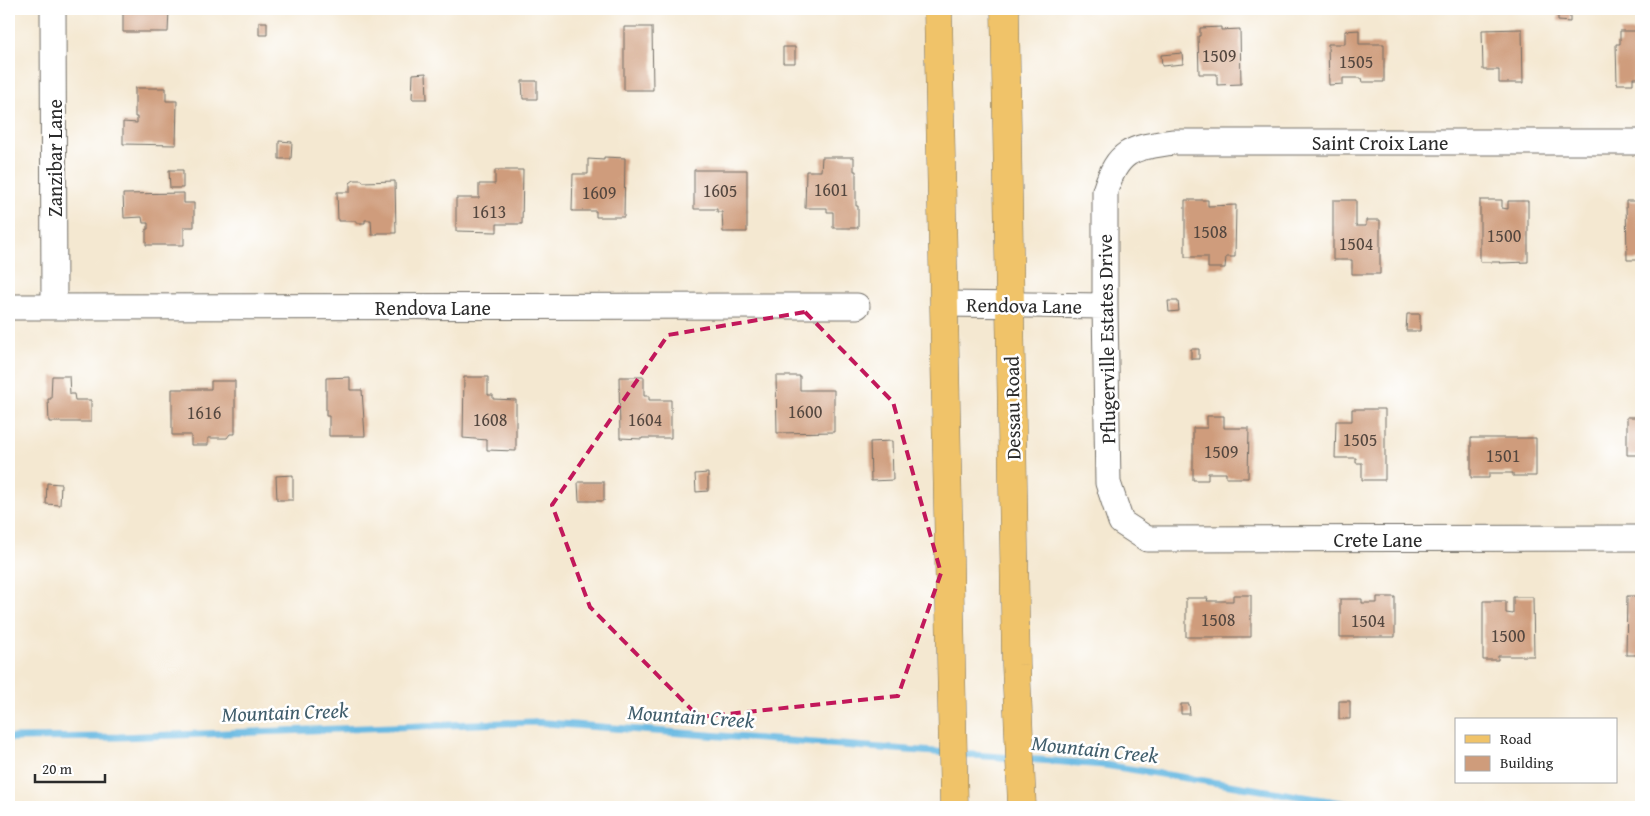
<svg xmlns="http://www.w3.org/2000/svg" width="1650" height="816" font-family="'Gentium Book Plus',serif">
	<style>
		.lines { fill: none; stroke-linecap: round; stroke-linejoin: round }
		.stream { stroke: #67b9e2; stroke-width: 7 }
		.building { fill: #cf9c7b }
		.minor-casing { stroke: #716d65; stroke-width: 27 }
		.major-casing { stroke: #716d65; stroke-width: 29 }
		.minor { stroke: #fff; stroke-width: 25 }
		.major { stroke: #f0c369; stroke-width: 28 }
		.marked { fill: none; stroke: #c2185b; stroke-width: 4; stroke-dasharray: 10 6; stroke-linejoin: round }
		.labels { text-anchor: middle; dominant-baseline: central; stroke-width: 5; stroke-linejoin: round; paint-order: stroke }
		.number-label { font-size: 18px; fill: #54473f }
		.street-label { font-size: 20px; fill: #2b2b2b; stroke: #fff }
		.water-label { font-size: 21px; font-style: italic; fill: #405d6b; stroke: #fff }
	</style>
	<rect width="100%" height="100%" fill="#fff"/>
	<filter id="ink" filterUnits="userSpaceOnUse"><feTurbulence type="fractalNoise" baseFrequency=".02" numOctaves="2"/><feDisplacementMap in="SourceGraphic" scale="10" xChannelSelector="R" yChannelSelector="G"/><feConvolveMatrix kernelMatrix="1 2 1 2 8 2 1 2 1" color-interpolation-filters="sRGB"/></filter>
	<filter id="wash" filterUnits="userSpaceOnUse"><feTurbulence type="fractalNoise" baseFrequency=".0096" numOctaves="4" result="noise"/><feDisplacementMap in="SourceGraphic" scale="20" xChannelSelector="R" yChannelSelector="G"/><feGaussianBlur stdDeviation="1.12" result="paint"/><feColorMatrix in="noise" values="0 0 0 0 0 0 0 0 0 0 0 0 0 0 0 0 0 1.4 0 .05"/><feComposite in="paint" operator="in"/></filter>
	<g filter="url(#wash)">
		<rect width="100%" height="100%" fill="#f4e8d1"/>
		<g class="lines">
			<path class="stream" d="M9 738 119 737 533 722 948 753
				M958 754 1015 758
				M1026 759 1105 765 1367 807"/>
		</g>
		<g id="blocks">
			<path class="building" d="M123 9H169L168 32H123Z
				M1558 9H1570V22L1558 21Z
				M259 22H267V35H259Z
				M624 27H652L653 90H624Z
				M1221 27V30L1240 29 1241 84 1217 85V74H1199L1198 36H1200V28Z
				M1522 29 1523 83H1499V70H1483L1482 30Z
				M1359 30V44H1384V82H1362L1361 78H1343V84L1329 85 1328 44H1345V31Z
				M1620 31H1637V43H1641V78H1633V84H1617L1616 44H1620Z
				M783 47H795V63H783Z
				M1182 53 1183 64 1162 66 1161 55Z
				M426 73 427 99H412L413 74Z
				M522 81H537V99H523Z
				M135 88H166V101H177L176 145 123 144V122L137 123V117H135Z
				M279 141 292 142 291 159H279Z
				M604 157 625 158 624 217H596V211H572L573 174H588V159L604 160Z
				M822 157H854V171H856V206H858V228H833V212H827V208H805L806 171H821Z
				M169 170H183V188H170Z
				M495 170H523L522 224H497V232L456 231V198H479V184H495Z
				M694 170H747V232H723L722 212H717V209H694Z
				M354 180H362L363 182 395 181 396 233H377V235H372L371 220H365V223H356V221H338L337 192H350V183Z
				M184 193V203H194V227H184V245H146V229H148V223H143L142 217 124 218 123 194Z
				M1185 200H1208V206L1236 205 1235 257H1226L1225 268H1208V257H1185Z
				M1333 200H1356V226H1366V220H1380V274H1352V260H1333Z
				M1480 200H1502V208L1508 209V201H1528V262L1499 263 1500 262H1480Z
				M1626 201H1641V260H1627Z
				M1168 301H1178L1179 311 1169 312Z
				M1407 314H1420V331H1406Z
				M1191 349H1199V359H1191Z
				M52 376H69L70 394H74L75 400H91V422H49L48 399H51Z
				M776 376H800V390H834V432L777 433Z
				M350 377V390H362L365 436H329V416H326V378Z
				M464 377H488V395H493V399L516 400V451L487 450V440L463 438Z
				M619 377H644V396H649V400H671V438H642V439L620 438Z
				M211 381H235V434H230L227 438H208V445H191V435H172V389H211Z
				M1352 409H1385V480H1362V463H1356V458H1335L1336 421H1352Z
				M1207 416H1224V428H1249L1248 478H1226V473H1208V480H1193V428H1207Z
				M1627 417H1641V455H1627Z
				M1471 438H1536V476H1513V473H1489V478H1471Z
				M892 441 893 480 871 481 870 442Z
				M708 473V491L696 492 695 474Z
				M293 475V500H277L276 476Z
				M578 482H604V501H579Z
				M47 483 61 484 60 505 46 504Z
				M1233 595H1251V637H1186V598H1208L1207 601H1233Z
				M1627 596H1641V658H1638V655H1626Z
				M1377 597H1395V637H1340V599H1362V603H1377Z
				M1513 597H1533L1534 656H1498V660H1483V601H1506V613L1513 614Z
				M1339 701H1350V719H1339Z
				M1181 704H1189L1190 714H1181Z"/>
		</g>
	</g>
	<g filter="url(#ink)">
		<use href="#blocks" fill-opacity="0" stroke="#716d65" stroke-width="1"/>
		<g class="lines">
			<g class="minor-casing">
				<path id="minor" d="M53 9 54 307
					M1641 142H1172C1133 148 1118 149 1105 191V306L1108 483 1121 522 1147 539 1641 538
					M944 304 1105 306
					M9 307 857 306"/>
			</g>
			<g class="major-casing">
				<path id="major" d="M938 9 954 807
					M1005 9 1016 665 1022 807"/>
			</g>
			<use href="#minor" class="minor"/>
			<use href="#major" class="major"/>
		</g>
	</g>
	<path class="marked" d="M805 312 893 402 941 573 898 696 699 717 590 607 552 505 668 335Z"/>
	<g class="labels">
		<g class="number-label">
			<text x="1219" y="55">1509</text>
			<text x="1356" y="61">1505</text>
			<text x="831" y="189">1601</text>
			<text x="720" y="190">1605</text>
			<text x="599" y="192">1609</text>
			<text x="489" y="211">1613</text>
			<text x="1210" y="231">1508</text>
			<text x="1504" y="235">1500</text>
			<text x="1356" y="243">1504</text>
			<text x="805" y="411">1600</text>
			<text x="204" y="412">1616</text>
			<text x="490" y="419">1608</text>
			<text x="645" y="419">1604</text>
			<text x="1360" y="439">1505</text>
			<text x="1221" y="451">1509</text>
			<text x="1503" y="455">1501</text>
			<text x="1218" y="619">1508</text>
			<text x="1368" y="620">1504</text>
			<text x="1508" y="635">1500</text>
		</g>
		<g class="street-label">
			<text x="1380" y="142">Saint Croix Lane</text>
			<text transform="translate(54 158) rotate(-90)">Zanzibar Lane</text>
			<text transform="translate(1024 305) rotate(1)">Rendova Lane</text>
			<text x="433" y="307">Rendova Lane</text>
			<text transform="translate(1106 339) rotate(-91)">Pflugerville Estates Drive</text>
			<text transform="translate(1012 408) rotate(-91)">Dessau Road</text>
			<text x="1378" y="539">Crete Lane</text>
		</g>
		<g class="water-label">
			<text transform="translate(285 712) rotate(-2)">Mountain Creek</text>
			<text transform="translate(691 716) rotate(4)">Mountain Creek</text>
			<text transform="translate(1095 749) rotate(6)">Mountain Creek</text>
		</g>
	</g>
	<rect width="1650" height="816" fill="none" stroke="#fff" stroke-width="30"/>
	<rect x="1455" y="718" width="162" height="65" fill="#ffffff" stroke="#aaaaaa"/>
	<rect x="1465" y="735" width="25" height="8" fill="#f0c369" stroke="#aaaaaa"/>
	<text x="1500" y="744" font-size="15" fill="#2b2b2b">Road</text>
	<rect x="1465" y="756" width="25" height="15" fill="#cf9c7b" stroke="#aaaaaa"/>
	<text x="1500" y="768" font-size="15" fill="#2b2b2b">Building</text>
	<path d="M35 774v8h70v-8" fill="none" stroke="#2b2b2b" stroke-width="2.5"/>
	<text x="42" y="774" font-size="15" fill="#2b2b2b" stroke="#ffffff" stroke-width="4" paint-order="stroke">20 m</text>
</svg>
